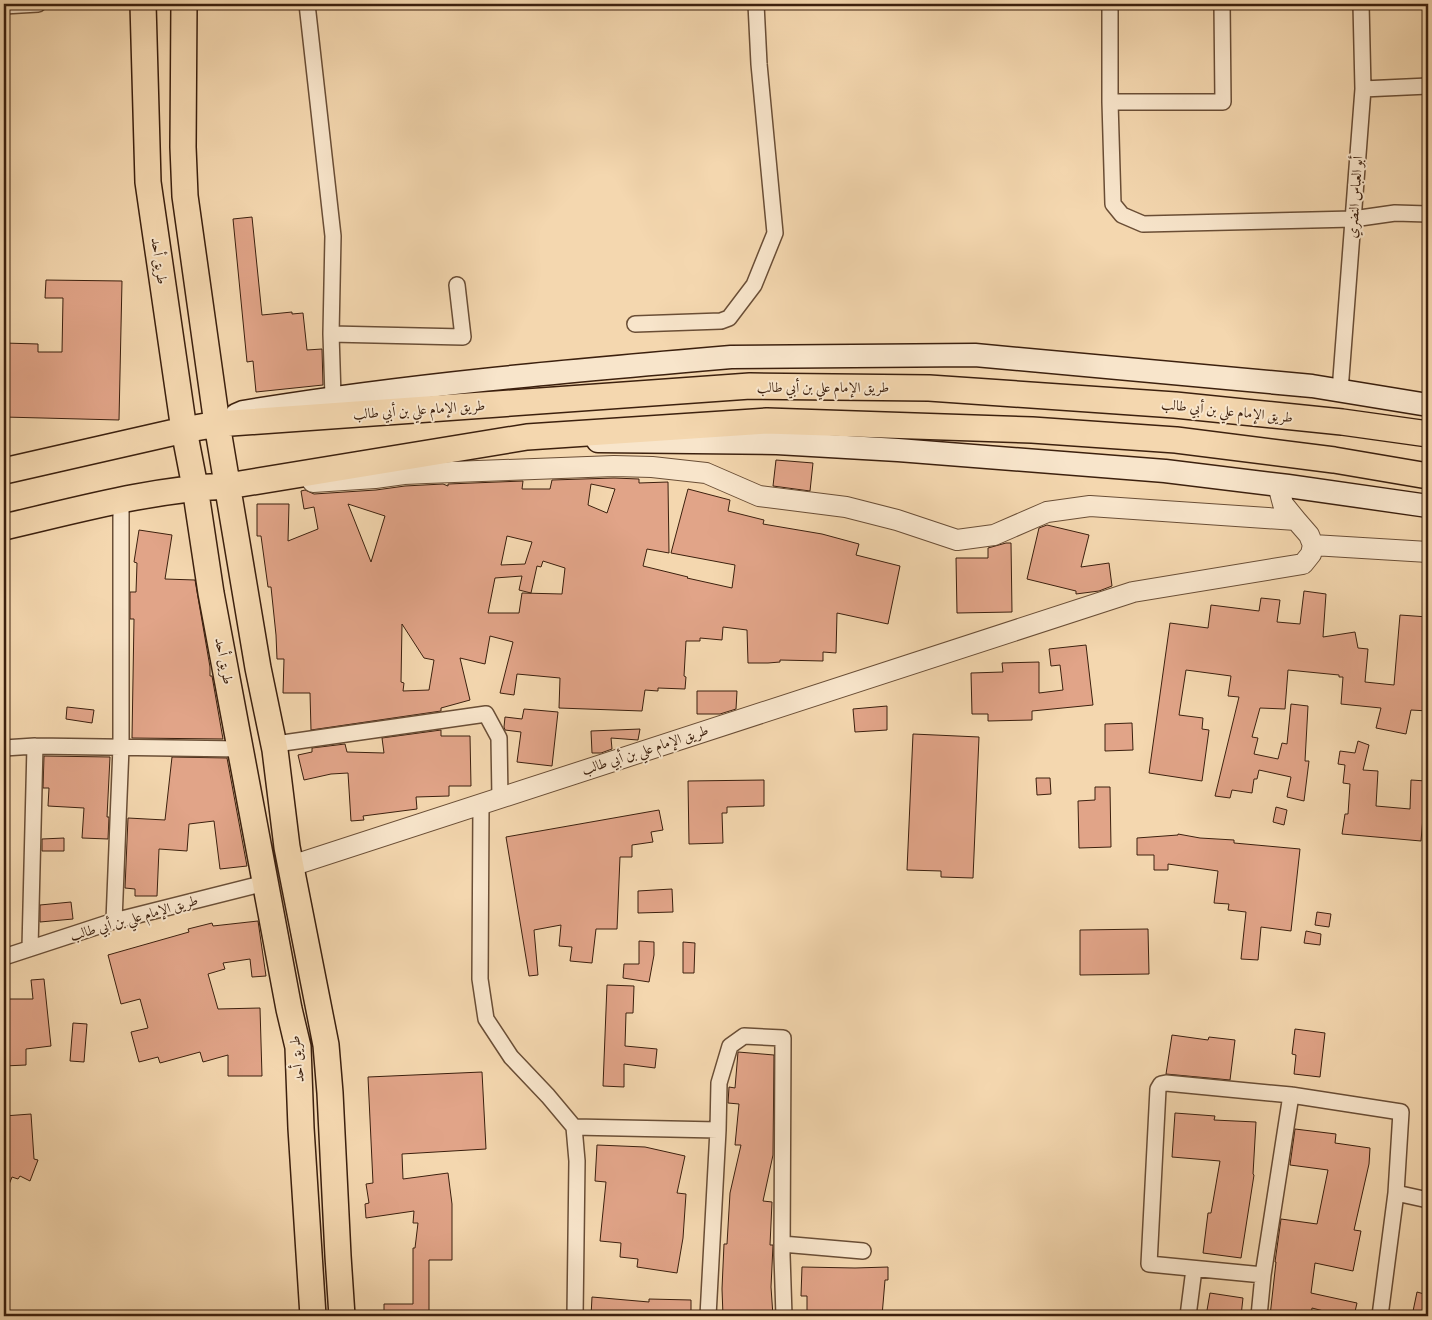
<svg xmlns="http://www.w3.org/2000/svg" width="1432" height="1320" font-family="'IM FELL Great Primer',Amiri,serif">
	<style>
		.building { fill: #e1a488; stroke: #3c200e; fill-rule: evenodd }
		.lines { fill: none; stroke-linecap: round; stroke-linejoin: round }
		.minor-casing { stroke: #6a4e36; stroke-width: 18 }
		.tertiary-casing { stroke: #6a4e36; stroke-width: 22 }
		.secondary-casing { stroke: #3c200e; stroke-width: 25 }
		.primary-casing { stroke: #3c200e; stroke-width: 28 }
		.minor { stroke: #f8e5cb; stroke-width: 15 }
		.tertiary { stroke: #f8e5cb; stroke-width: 20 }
		.secondary { stroke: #f8e5cb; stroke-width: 22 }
		.primary { stroke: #f4d7af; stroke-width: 25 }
		.labels { text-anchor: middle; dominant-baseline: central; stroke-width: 4; stroke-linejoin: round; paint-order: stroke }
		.street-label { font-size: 14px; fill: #3c200e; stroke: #f8e5cb }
	</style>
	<rect width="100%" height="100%" fill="#f4d7af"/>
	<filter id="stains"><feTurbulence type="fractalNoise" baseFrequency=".004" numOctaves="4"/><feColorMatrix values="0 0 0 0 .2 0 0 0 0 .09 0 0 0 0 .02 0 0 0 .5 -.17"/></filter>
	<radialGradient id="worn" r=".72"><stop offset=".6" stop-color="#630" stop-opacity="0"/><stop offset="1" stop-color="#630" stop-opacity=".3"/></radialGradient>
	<path class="building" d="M252 217 262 315 292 312V314L303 313 307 350 322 349 323 385 256 392 253 361 247 362 233 219Z
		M46 280 122 281 119 420 4 417V343L38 344V352H62L63 298H45Z
		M776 460 813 463 810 491 773 486Z
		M614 478 639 479V483L668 482 669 553 647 549 643 566 688 577 687 578 732 588 735 565 671 553 688 489 730 500 728 511 764 520 763 524 822 534 859 544 856 555 900 566 888 624 837 613 836 653 823 652V661L780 660V662L768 663H748L747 630 723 627 722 640 700 638V641H686L684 676 686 677 685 689 658 688V691L645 690 642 711 559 708 560 678 517 674 514 695 500 693 513 642 490 636 485 664 460 658 470 700 441 708V711L311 730 310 693H283L284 659H277L276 635 271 587H268L261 536H257V504H289L288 541 318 529 314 507 304 509 301 491 305 490 314 494 376 490 405 486 443 484 448 486V484L523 481 522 489H550L552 480ZM591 484 615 489 607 513 588 505ZM348 504 385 516 371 562ZM507 536 532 542 525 564 501 565ZM543 561 565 568 562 594 522 593 519 613H488L495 578 522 576 519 590 531 593 537 566 541 567ZM402 624 424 658 434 660 429 690 403 691 404 683 401 682Z
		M1047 525 1089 535 1081 567 1109 563 1112 586 1099 591 1076 594V591L1027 579 1039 528Z
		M139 530 172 535 165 579 195 580 210 667V676H212L223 739 132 738 134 619H130V592H136L137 563 134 562Z
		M1006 543H1011L1012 612 957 613 956 558H988V548Z
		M1304 591 1326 594 1323 637 1355 632 1358 648 1368 649 1365 682 1394 685 1400 615 1428 617V711L1411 710 1406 734 1376 728 1381 708 1341 704 1343 677H1339V675L1288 670 1285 709 1260 708 1252 737 1258 738 1254 754 1278 759 1282 743 1287 744 1291 704 1308 706 1305 761H1309L1304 801 1287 797 1291 777 1259 770 1257 779H1254L1252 793 1232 790 1230 798 1215 796 1239 697 1228 696 1231 676 1186 670 1179 715 1203 718 1202 729 1209 730 1202 781 1149 773 1170 623 1208 628 1211 605 1259 611 1261 598 1280 600 1277 622 1300 624Z
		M1086 645 1093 705 1032 711V720L988 721V714H972L971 673 1003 672 1002 663 1039 662V693L1063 690 1060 665 1051 666 1049 649Z
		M697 691H737L736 709 720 714H697Z
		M887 706V730L855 732 853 709Z
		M67 707 94 710 92 723 66 719Z
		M524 709 558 712 552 766 517 762 521 732 505 730 504 727 505 717 522 719Z
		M1132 723 1133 750 1105 751V724Z
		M640 729 638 740 611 738 612 749 601 753H592L591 731Z
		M441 730V736H470L471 786H449V796L416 797 417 809 363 816 364 820 351 821 348 773 331 774 304 780 298 755 312 752V748L345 744 347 752 384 753 382 738Z
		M913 734 979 737 973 878 941 877V871L907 870Z
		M1358 741 1369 745 1363 770 1378 771 1376 806 1410 809 1411 780 1426 781 1421 841 1342 834 1345 814H1348L1350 784 1343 783 1345 765 1338 764 1340 751 1355 753Z
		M44 756 110 757 107 817H109L108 839 82 838 84 808 48 806 49 788H43Z
		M172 757 227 758 247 866 220 869 214 821 189 824 187 851 159 849 157 896H135V889L125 888 128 818 165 820Z
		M1036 778H1050L1051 794 1037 795Z
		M764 780V806L727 807V813H722L723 843 689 844 688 781Z
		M1095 787H1110L1111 847 1079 848 1078 801 1095 800Z
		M1276 807 1287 810 1284 825 1273 822Z
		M659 810 663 830 651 832 653 842 632 845V857H620L617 929H596L592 963 570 961 572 947 559 946 561 925 534 930 538 975 529 976 506 837Z
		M1178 834 1200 838 1234 840V843L1300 849 1291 931 1261 927 1258 960 1241 959 1246 912 1228 910 1229 904 1214 903 1218 871 1168 864V870H1154V855H1137V838L1178 835Z
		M64 838V851H42V839Z
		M672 889 673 912 638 913V891Z
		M71 902 73 919 40 922V905Z
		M1317 912 1331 914 1329 927 1315 925Z
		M258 921 266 976 252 977 250 959 223 963 225 969 208 974 218 1009 260 1008 262 1076H228V1055L203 1062 200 1052 160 1063 158 1057 139 1062 131 1032 148 1028 140 999 121 1004 108 955 189 932 188 929 212 923 213 926Z
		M1148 929 1149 974 1080 975V930Z
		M1306 931 1321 934 1320 945 1304 943Z
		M639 941 654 942V955L649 982 623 978 624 964H639Z
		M683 942 695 943 694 973H683Z
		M44 979 51 1046 26 1049V1065L4 1066V999H33L31 980Z
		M607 985 634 986 633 1013H626L625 1046 657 1049 655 1068 624 1064V1087L603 1086Z
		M73 1023 87 1024 84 1062 70 1061Z
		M1295 1029 1325 1033 1320 1077 1294 1074 1296 1055 1292 1054Z
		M1172 1035 1208 1040 1209 1037 1235 1040 1230 1080 1166 1074Z
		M738 1052 774 1055 773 1155 763 1201 772 1202 770 1245H773L771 1287 773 1316H723L722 1289 724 1244H727L730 1193 741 1145H735L739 1104 728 1103 729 1087 735 1088Z
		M482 1072 486 1149 402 1154 403 1179 448 1173 452 1204V1260H429V1316H384V1304H413V1248H415L418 1223H413L414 1211 366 1218 365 1204 369 1203 366 1184 373 1183 368 1077Z
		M1175 1113 1215 1116 1214 1120 1256 1122 1253 1174 1254 1175 1241 1258 1203 1253 1208 1213H1211L1220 1161 1172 1157Z
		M31 1114 34 1159 38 1160 30 1181 20 1176 18 1179 12 1177 4 1197V1116Z
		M1295 1129 1336 1134 1335 1143 1370 1148 1369 1164 1354 1230 1361 1231 1353 1271 1315 1263 1311 1293 1357 1303 1354 1316H1343L1312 1308 1311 1316H1270L1276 1262H1275L1281 1219 1317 1224 1328 1170 1290 1165Z
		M597 1145 645 1147 685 1156 677 1193 686 1194 683 1238 677 1273 637 1267 638 1259 620 1257 621 1243 600 1241 606 1182 595 1181Z
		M802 1267 855 1268 888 1267V1280H885L882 1316H807V1296H801Z
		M1417 1292 1428 1295V1316H1412Z
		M1210 1293 1243 1298 1241 1316H1206Z
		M592 1297 649 1302V1299L691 1300V1316H591Z"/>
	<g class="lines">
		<g class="minor-casing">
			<path id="minor" d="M307 4 333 236 331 334 333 397
				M1110 4V102H1223L1222 4
				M4 6 38 4
				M1363 89 1428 86
				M1110 102 1113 204 1122 215 1143 224 1353 219 1395 213 1428 214
				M635 324 721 321 729 318 754 285 775 233 759 64 756 4
				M331 334 463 337 457 285
				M1340 391 1363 89 1361 4
				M4 748 35 746 240 749
				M275 750 283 743 486 714 499 738 500 798
				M481 804 480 979 486 1019 511 1057 548 1096 574 1127 577 1161 575 1316
				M114 921 121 747V500
				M30 948 35 746
				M4 957 114 921 265 883
				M574 1127 718 1130 708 1316
				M718 1130 719 1083 730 1046 744 1036 783 1038 782 1255 784 1316
				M1396 1193 1428 1200
				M782 1244 863 1251
				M1263 1275 1291 1095
				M1188 1316 1194 1269
				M1259 1316 1263 1275 1149 1264 1158 1089 1161 1084 1166 1083 1291 1095 1401 1112 1396 1193 1380 1316"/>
		</g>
		<g class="tertiary-casing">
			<path id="tertiary" d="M313 482 375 478 404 474 426 473 614 466 652 467 706 473 759 496 846 507 897 520 957 540 994 535 1047 512 1090 506 1296 520 1309 535 1313 545
				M1278 485 1283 504 1296 520
				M1313 545 1428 552
				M291 866 1133 592 1303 564 1311 554 1313 545"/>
		</g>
		<g class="secondary-casing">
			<path id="secondary" d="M236 415 243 412C405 385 568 371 731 357L975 355 1312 386 1428 405
				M598 441 777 443 898 450 1165 471 1288 486 1428 506"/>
		</g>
		<g class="primary-casing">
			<path id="primary" d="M143 4 148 182 184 430 195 487 211 593 289 1009 298 1047 301 1128 313 1316
				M184 4 183 147 185 196 217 424 258 668 275 750 287 847 326 1045 330 1093 338 1256 342 1316
				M4 471 184 430 217 424 750 386 929 388 1175 405 1342 422 1428 434
				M4 527C78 510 152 489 228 486L527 437 767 421 1032 430 1176 440 1334 460 1428 476"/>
		</g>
		<use href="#minor" class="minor"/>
		<use href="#tertiary" class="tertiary"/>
		<use href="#secondary" class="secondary"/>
		<use href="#primary" class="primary"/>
	</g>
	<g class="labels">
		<g class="street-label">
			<text transform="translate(1355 197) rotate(-86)">أبو العباس النضري</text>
			<text transform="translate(159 261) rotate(82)">طريق أحد</text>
			<text x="823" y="387">طريق الإمام علي بن أبي طالب</text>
			<text transform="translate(419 410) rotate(-4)">طريق الإمام علي بن أبي طالب</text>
			<text transform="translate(1227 411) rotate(6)">طريق الإمام علي بن أبي طالب</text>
			<text transform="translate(224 661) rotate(79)">طريق أحد</text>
			<text transform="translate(645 750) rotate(-18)">طريق الإمام علي بن أبي طالب</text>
			<text transform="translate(134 918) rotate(-16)">طريق الإمام علي بن أبي طالب</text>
			<text transform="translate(297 1059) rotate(-96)">طريق أحد</text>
		</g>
	</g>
	<rect width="1432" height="1320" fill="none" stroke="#f4d7af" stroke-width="20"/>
	<rect x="5" y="5" width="1422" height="1310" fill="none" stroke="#3c200e" stroke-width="2.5"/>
	<rect x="10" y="10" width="1412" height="1300" fill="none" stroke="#3c200e"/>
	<rect width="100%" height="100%" filter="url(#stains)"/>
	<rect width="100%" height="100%" fill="url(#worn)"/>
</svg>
